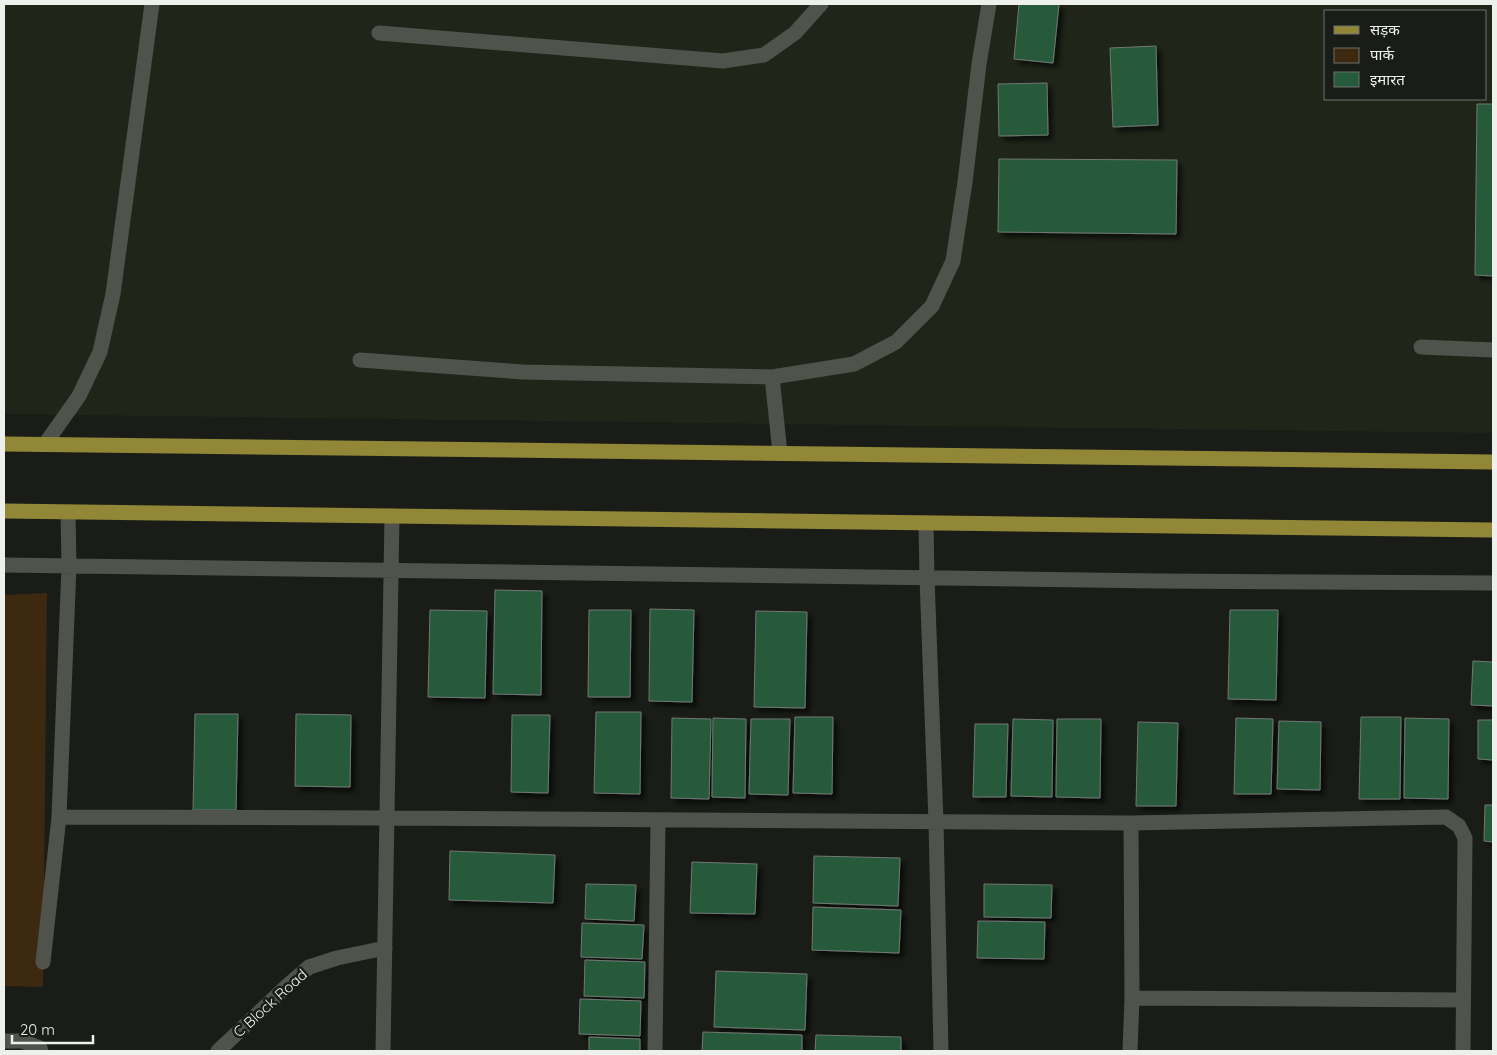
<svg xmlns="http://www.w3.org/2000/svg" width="1497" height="1055" font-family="Quicksand,'Noto Sans Devanagari',sans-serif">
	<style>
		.built { fill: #202519; fill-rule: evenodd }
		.green { fill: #3c290f }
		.building { fill: #255a3a; stroke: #717873; filter: url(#shadow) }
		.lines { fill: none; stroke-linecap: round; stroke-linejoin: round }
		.minor { stroke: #50534c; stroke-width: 15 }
		.major { stroke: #918737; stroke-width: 15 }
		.labels { text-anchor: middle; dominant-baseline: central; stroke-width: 5; stroke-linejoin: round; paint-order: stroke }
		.street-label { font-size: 15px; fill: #edf0eb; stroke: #1a1d17 }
	</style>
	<defs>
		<filter id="shadow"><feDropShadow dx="4.5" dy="4.5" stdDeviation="2.5" flood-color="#0009"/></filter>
	</defs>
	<rect width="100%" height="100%" fill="#1a1d17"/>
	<path class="built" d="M4 4H1493V433L4 414ZM1326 11H1486V99H1326Z"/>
	<path class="green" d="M47 593 43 987 4 986V595Z"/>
	<path class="building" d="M1019 4H1059L1053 63 1014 59Z
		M1156 46 1158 125 1113 127 1110 48Z
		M1047 83 1048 135 999 136 998 84Z
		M1477 104H1493V276L1475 275Z
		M999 159 1177 160 1176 234 998 232Z
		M495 590 542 591 541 695 493 694Z
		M650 609 694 610 692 702 649 701Z
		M430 610 487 611 485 698 428 697Z
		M589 610H631L630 697H588Z
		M1230 610H1278L1276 700 1228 699Z
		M756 611 807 612 805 708 754 707Z
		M1473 661 1493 662V706L1471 705Z
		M596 712H641L640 794 594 793Z
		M195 714H238L236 810H193Z
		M296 714 351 715 350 787 295 786Z
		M512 715H550L548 793 511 792Z
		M795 717H833L832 794 793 793Z
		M1361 717H1401L1400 799H1359Z
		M672 718 711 719 709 799 671 798Z
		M713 718 746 719 745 798 712 797Z
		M1236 718 1273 719 1271 794H1234Z
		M1405 718 1449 719 1448 799 1404 798Z
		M751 719H790L788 795 749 794Z
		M1013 719 1053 720 1052 797 1011 796Z
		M1057 719H1101L1100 798 1056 797Z
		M1478 720H1493V760L1478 759Z
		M1279 721 1321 722 1320 790 1277 789Z
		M1138 722 1178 723 1176 806H1136Z
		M975 724H1008L1006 797H973Z
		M1485 805H1493V842L1484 841Z
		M450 851 555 855 553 903 449 900Z
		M814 856 900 858 898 906 813 903Z
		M692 862 757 864 755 914 690 913Z
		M586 884 636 885 634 921 585 919Z
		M984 884 1052 885 1051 918 984 917Z
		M813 907 901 910 899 953 812 950Z
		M978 921 1045 922 1044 959 977 958Z
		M582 923 644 925 642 959 581 957Z
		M585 960 645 962 644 998 584 996Z
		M716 971 807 974 805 1030 714 1027Z
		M580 999 641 1001 640 1036 579 1034Z
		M703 1032 802 1035V1051H702Z
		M816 1035 901 1037V1051H815Z
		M589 1037 640 1039V1051H589Z"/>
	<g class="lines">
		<path class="minor" d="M379 33 723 61 764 55 795 33 821 4
			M1421 347 1493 350
			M360 360 523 372 772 377 854 364 896 342 932 306 953 261 965 182 979 64 989 4
			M772 377 780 453
			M45 444 79 396 100 352 113 294 152 4
			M926 523 927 578 936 822 941 1051
			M4 565 1157 581 1493 583
			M59 817 387 818 1131 823 1446 817 1459 826 1465 838 1463 1051
			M43 962 59 817 69 566 68 512
			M1132 998 1463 1000
			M4 1041H22L40 1048 41 1051
			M218 1051 287 986 309 967 337 958 385 948
			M383 1051 392 516
			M655 1051 658 820
			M1130 1051 1132 998 1131 823"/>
		<path class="major" d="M4 444 1493 462
			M4 511 1493 530"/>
	</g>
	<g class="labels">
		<g class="street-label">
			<text transform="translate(270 1003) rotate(-42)">C Block Road</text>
		</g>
	</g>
	<rect width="1497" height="1055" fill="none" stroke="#edf0eb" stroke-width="10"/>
	<rect x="1324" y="10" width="162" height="90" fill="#1a1d17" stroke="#6e716c"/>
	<rect x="1334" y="26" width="25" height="8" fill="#918737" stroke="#6e716c"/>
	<text x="1370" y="35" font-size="15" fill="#edf0eb">सड़क</text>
	<rect x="1334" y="48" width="25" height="15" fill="#3c290f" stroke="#6e716c"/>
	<text x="1370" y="60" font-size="15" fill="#edf0eb">पार्क</text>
	<rect x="1334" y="72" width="25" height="15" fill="#255a3a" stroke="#6e716c"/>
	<text x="1370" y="85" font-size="15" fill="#edf0eb">इमारत</text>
	<path d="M12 1035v8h81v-8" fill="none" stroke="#edf0eb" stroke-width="2.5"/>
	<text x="20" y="1035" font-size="15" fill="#edf0eb" stroke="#1a1d17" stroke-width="4" paint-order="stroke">20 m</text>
</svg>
